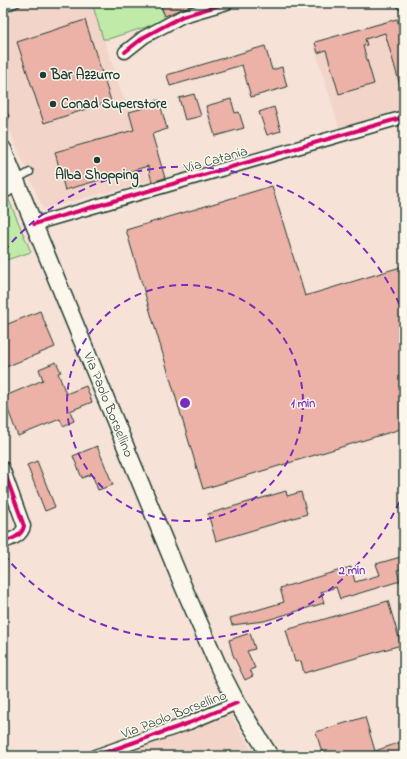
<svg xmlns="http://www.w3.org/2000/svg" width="407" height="759" font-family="'Indie Flower',sans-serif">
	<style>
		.built { fill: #f3d4c9 }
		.green { fill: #bfeaa7; stroke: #6f946e }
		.building { fill: #ecb2a7; stroke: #1f3d34 }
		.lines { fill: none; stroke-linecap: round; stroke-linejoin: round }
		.lane-casing { stroke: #1f3d34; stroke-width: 9 }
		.street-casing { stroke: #1f3d34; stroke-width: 15 }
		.secondary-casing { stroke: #1f3d34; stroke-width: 19 }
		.lane { stroke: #fbf7ec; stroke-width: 6 }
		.street { stroke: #fbf7ec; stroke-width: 12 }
		.secondary { stroke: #fbf7ec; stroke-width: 16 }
		.cycleway-casing { stroke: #fbf7ec; stroke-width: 6 }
		.cycleway { stroke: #d6006c; stroke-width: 4 }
		.ring { fill: none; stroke: #7b2cbf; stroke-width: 2; stroke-dasharray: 7 5 }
		.poi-dot { fill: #1f3d34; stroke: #fbf7ec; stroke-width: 1.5 }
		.labels { text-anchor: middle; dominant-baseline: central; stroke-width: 3; stroke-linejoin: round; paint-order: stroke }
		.poi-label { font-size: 14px; font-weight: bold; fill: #1f3d34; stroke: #fbf7ec; text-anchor: start }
		.street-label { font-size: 14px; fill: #1f3d34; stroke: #fbf7ec }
		.centre { fill: #7b2cbf; stroke: #fbf7ec; stroke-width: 2 }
		.ring-label { font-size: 12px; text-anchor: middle; font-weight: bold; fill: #7b2cbf; stroke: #fbf7ec; stroke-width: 3; stroke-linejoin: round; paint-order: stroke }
	</style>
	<rect width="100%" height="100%" fill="#f6e2d7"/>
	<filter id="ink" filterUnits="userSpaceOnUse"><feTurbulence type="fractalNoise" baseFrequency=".025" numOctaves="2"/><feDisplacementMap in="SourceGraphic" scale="8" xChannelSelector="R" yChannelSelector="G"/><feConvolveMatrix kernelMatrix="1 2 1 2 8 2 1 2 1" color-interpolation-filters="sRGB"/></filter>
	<g filter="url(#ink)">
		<path class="built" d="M3 3H92L123 97 129 107 151 181 43 209 3 114Z
			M404 15V111L340 130 313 43Z
			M230 714 255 756H111Z"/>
		<path class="green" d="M92 3H147L148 7 160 3 165 21 108 39H103Z
			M8 198 31 252 3 261V202Z"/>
		<path class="building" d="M160 3H199V4L181 9 165 16Z
			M397 19 404 43V91L402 92 385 33 365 39 367 45 363 46 374 84 339 94 326 50 318 53 315 42Z
			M85 20 111 101 44 123 17 42Z
			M265 46 272 70 282 67 287 87 251 97 242 65 170 86 167 75Z
			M194 94 201 116 185 120 179 98Z
			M231 99 235 113 239 112 244 128 215 136 206 106Z
			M159 100 167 129 152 134 165 178 152 182 148 166 65 190 55 152 134 130 129 112 144 108 143 104Z
			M274 107 281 131 267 135 259 112Z
			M272 186 305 296 404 266V428L203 489 126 230Z
			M40 311 55 347 3 368V326Z
			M56 362 61 372 58 373 66 394 86 386 92 402 70 411 74 421 63 426 60 419 18 436 3 397 43 380 39 369Z
			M97 446 113 485 98 490 92 474 82 478 73 456Z
			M37 461 55 507 45 511 27 465Z
			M286 491 287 496 301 492 307 514 216 541 208 514Z
			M404 556V568L397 570 400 581 340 599 336 587 321 592 324 603 264 621 232 625 230 618 284 602 280 588 351 567 355 582 380 575 376 564Z
			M388 601 401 645 304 673 301 661 295 662 286 630Z
			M250 633 255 649 247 651 255 668 250 670 253 676 245 680 233 655 229 640Z
			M365 717 375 751 404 741V756H323L316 732Z"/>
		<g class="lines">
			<g class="lane-casing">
				<path id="lane" d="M3 9 17 3
					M3 118 5 117
					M17 179 30 172"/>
			</g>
			<g class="street-casing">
				<path id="street" d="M403 3 404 4
					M125 52 144 37 183 16 227 3
					M3 193 17 184
					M34 224 404 117
					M3 468 24 526C22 536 12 539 3 542
					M95 756 189 723 237 703"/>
			</g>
			<g class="secondary-casing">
				<path id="secondary" d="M3 149 183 586 220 670 237 703 270 756"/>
			</g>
			<use href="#lane" class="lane"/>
			<use href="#street" class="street"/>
			<use href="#secondary" class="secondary"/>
			<g class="cycleway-casing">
				<path id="cycleway" d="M125 52 144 37 183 16 227 3
					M34 224 404 117
					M3 468 24 526C22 536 12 539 3 542
					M95 756 189 723 237 703"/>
			</g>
			<use href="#cycleway" class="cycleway"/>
		</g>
	</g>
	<g class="ring">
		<circle cx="185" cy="403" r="118"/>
		<path d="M404 491A236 236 0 0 1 4 555M4 251A236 236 0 0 1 404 315"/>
	</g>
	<g class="poi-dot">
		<circle cx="43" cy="75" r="4"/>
		<circle cx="53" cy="104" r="4"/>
		<circle cx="97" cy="160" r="4"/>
	</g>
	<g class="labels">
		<g class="poi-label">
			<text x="51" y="75">Bar Azzurro</text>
			<text x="61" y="104">Conad Superstore</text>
			<text x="97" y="175" text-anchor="middle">Alba Shopping</text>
		</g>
		<g class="street-label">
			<text transform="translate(216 160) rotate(-16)">Via Catania</text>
			<text transform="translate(108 405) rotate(68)">Via Paolo Borsellino</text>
			<text transform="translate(174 715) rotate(-21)">Via Paolo Borsellino</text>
		</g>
	</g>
	<circle cx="185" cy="403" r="6" class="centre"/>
	<g class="ring-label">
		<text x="303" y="407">1 min</text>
		<text x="352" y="574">2 min</text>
	</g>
	<rect width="407" height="759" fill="none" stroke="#fbf7ec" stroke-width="16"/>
	<rect x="8" y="8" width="391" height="743" fill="none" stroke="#1f3d34" stroke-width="1.5" filter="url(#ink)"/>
</svg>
